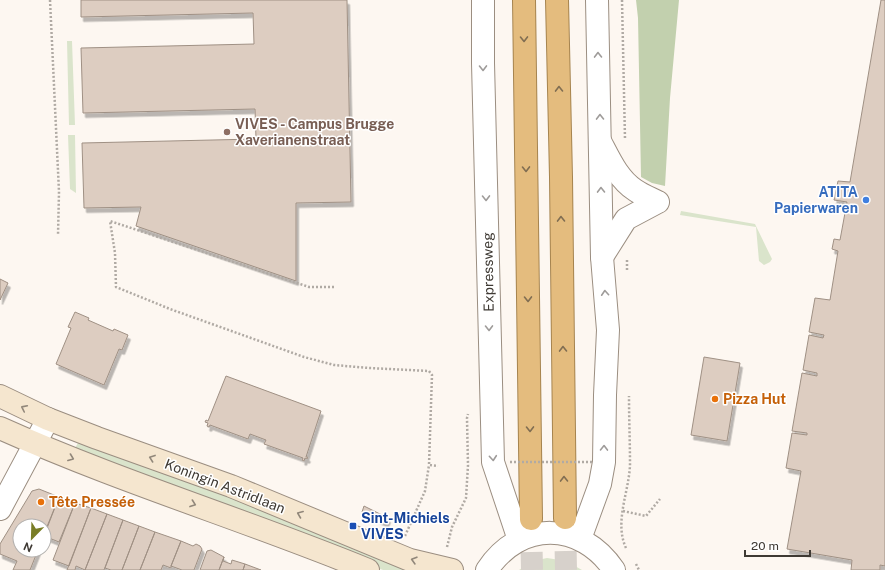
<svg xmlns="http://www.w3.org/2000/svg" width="885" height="570" font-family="'Public Sans',sans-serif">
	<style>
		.green { fill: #dae4cb }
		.forest { fill: #c2d0ae }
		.building { fill: #ddcdc1; stroke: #9f9084; filter: url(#shadow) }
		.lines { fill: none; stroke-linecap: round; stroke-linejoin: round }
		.trunk-tunnel { stroke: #d7d1cb; stroke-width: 22; stroke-dasharray: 22 11; stroke-linecap: butt }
		.minor-casing { stroke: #9b8e81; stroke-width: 24 }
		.tertiary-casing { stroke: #9b8e81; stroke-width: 24 }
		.secondary-casing { stroke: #9b8e81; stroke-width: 24 }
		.trunk-casing { stroke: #a6844f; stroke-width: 24 }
		.path { stroke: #b0aaa4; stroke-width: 2.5; stroke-dasharray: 2 2; stroke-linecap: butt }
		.minor { stroke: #fff; stroke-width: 22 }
		.tertiary { stroke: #fff; stroke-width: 22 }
		.secondary { stroke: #f5e6cf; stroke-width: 22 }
		.trunk { stroke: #e4bc7e; stroke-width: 22 }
		.path-bridge { stroke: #b0aaa4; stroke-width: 2.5; stroke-dasharray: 2 2; stroke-linecap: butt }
		.oneway { stroke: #816e52 }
		.oneway2 { stroke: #9f9c9a }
		.oneway3 { stroke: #91877a }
		.education-dot { fill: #8d6e63; stroke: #fff; stroke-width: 1.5 }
		.shop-dot { fill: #3f7fe0; stroke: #fff; stroke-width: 1.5 }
		.food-dot { fill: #e8710a; stroke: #fff; stroke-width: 1.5 }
		.transit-dot { fill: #1a4fb4; stroke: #fff; stroke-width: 1.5 }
		.labels { text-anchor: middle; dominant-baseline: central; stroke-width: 3; stroke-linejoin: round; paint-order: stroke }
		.education-label { font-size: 14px; font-weight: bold; fill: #785e54; stroke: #fff; text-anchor: start }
		.shop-label { font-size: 14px; font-weight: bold; fill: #366cbe; stroke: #fff; text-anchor: end }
		.street-label { font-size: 14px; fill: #3f3a34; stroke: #fff }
		.food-label { font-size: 14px; font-weight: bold; fill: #c56008; stroke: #fff; text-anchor: start }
		.transit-label { font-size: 14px; font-weight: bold; fill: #164399; stroke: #fff; text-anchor: start }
	</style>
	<defs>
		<filter id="shadow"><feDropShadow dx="2.5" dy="4.5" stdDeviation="0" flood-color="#0004"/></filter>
	</defs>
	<rect width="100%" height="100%" fill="#fdf7f1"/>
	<path class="green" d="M67 41H72L75 125H69Z
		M68 135H75L76 193 70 189Z
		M681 211 755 224 772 259 770 262 764 265 759 261 756 227 680 215Z
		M78 443 245 502 384 561 414 570H383L75 448Z
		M547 558 566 561 582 570H519L533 561Z"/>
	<path class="forest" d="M636 0H679L670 98 665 186 652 183 641 177 638 18Z"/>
	<path class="building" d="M81 0H347L351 202 296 203V281L136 226 141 207 84 208 82 143 256 139 255 109 83 113 81 48 254 44 253 13 81 17Z
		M881 0H885V566L880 565V570H851L852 560 787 549 801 471 786 468 792 433 807 435V433L792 431 802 373 817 376V373L803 370 809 335 823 338 824 335 809 332 815 298 830 300 838 251 832 249 834 239 840 240 847 202 834 200 838 181 850 182Z
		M0 279 8 283 0 300Z
		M75 312 89 318 88 320 113 331 114 329 128 335 122 350 119 349 104 385 56 364 71 328 68 327Z
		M704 357 740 363 727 441 691 435Z
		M226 376 321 411 306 457H308L307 459 305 458 304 461 302 460 303 458 264 444 266 440 250 434 248 439 210 425 209 427 207 426 208 423 205 422 206 420 208 421Z
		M39 489 59 497 44 534V526H20V550H38L30 570H13L17 561 0 554V544L32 491Z
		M59 497 75 503 59 542 44 536Z
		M75 503 91 508 69 566 53 560Z
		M364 506 388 518 386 523 362 512Z
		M91 508 107 514 85 570 76 566 75 570H67Z
		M107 514 123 520 104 570H85Z
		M123 520 139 526 122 570H111L105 568Z
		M139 526 155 532 140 570H122Z
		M155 532 181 541 171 566V568L163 565 161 570H140Z
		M181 541 193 546 196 544 200 546 202 549 194 570H182L171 566Z
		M211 550 224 557 219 570H200L207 551Z
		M224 557 223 561 231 564 232 560 245 564 243 570H219Z
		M245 564 261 570H243Z"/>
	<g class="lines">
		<path class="trunk-tunnel" d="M565 518 566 570
			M531 519 532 570"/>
		<g class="minor-casing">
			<path id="minor" d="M600 141C609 158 618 179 635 190 642 195 650 198 658 202
				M602 257 626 219 658 202
				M0 509 48 419"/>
		</g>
		<g class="tertiary-casing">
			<path id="tertiary" d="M483 0V63L493 462 519 540
				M580 539 600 484 604 462 605 395 608 330 602 257 597 0
				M487 570C520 520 581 521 614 570"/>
		</g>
		<g class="secondary-casing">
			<path id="secondary" d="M0 396 48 419 97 438 231 486 410 560 452 570
				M0 428C120 482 246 520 368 570"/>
		</g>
		<g class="trunk-casing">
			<path id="trunk" d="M524 0 531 519
				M557 0 561 177 565 518"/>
		</g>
		<path class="path" d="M50 0 59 192 58 235
			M622 0 625 139
			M627 260V271
			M334 287H309L110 221 115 253 116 287 170 309 304 357 334 365 369 368 429 371 432 375 429 465 438 466
			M623 511 646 516 660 499
			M405 536 425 491 429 465
			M447 547 452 527 466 498 468 465 467 418 468 414
			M626 548C614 522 629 492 630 465 630 442 629 419 629 396
			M636 564 639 570"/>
		<use href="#minor" class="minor"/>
		<use href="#tertiary" class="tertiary"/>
		<use href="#secondary" class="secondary"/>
		<use href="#trunk" class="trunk"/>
		<path class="path-bridge" d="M510 462H594"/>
	</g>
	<defs><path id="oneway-chevron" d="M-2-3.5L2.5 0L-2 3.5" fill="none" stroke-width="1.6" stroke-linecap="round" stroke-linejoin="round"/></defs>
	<g class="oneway">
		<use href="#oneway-chevron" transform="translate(524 39) rotate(89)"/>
		<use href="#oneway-chevron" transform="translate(559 89) rotate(-91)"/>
		<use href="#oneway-chevron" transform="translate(526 169) rotate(89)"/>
		<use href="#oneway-chevron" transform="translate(561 219) rotate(-91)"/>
		<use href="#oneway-chevron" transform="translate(528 299) rotate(89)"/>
		<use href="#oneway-chevron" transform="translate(563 349) rotate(-91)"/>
		<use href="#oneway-chevron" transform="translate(530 429) rotate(89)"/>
		<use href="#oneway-chevron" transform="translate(564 479) rotate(-91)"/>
	</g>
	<g class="oneway2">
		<use href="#oneway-chevron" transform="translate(598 55) rotate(-91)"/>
		<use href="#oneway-chevron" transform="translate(483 68) rotate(89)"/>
		<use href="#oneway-chevron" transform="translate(600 117) rotate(-91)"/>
		<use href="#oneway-chevron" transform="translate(601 190) rotate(-91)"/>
		<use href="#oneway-chevron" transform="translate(486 198) rotate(89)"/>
		<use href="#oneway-chevron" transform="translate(605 293) rotate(-94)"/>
		<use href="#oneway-chevron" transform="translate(489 328) rotate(89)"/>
		<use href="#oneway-chevron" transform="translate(604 448) rotate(-89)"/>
		<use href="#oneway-chevron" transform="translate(493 458) rotate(85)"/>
	</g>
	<g class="oneway3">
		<use href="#oneway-chevron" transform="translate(24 408) rotate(-154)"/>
		<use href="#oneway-chevron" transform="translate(71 458) rotate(21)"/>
		<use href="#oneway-chevron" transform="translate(152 458) rotate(-160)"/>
		<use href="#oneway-chevron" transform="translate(193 504) rotate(20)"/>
		<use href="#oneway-chevron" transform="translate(300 514) rotate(-158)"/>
		<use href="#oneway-chevron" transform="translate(414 560) rotate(-164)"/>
	</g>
	<circle class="education-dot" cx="227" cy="132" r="4"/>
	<circle class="shop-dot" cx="866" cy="200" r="4"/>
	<g class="food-dot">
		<circle cx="715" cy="399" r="4"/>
		<circle cx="41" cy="502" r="4"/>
	</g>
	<rect class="transit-dot" x="349" y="522" width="8" height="8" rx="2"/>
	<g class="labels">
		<g class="education-label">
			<text x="235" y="124">VIVES - Campus Brugge<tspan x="235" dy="16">Xaverianenstraat</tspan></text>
		</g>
		<g class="shop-label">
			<text x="858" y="192">ATITA<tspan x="858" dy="16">Papierwaren</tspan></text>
		</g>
		<g class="street-label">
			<text transform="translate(488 272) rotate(-91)">Expressweg</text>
			<text transform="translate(225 486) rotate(21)">Koningin Astridlaan</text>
		</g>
		<g class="food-label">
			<text x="723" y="399">Pizza Hut</text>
			<text x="49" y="502">Tête Pressée</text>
		</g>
		<g class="transit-label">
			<text x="361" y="518">Sint-Michiels<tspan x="361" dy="16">VIVES</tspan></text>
		</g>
	</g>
	<g transform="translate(32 538) rotate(203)"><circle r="19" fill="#ffffff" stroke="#b2b0ae"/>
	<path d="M0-3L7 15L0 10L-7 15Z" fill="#797d26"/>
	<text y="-6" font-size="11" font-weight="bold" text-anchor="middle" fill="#3f3a34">N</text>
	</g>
	<path d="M745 550v6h65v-6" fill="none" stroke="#3f3a34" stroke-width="2"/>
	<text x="751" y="550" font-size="12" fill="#3f3a34" stroke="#ffffff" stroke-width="3" paint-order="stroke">20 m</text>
</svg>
